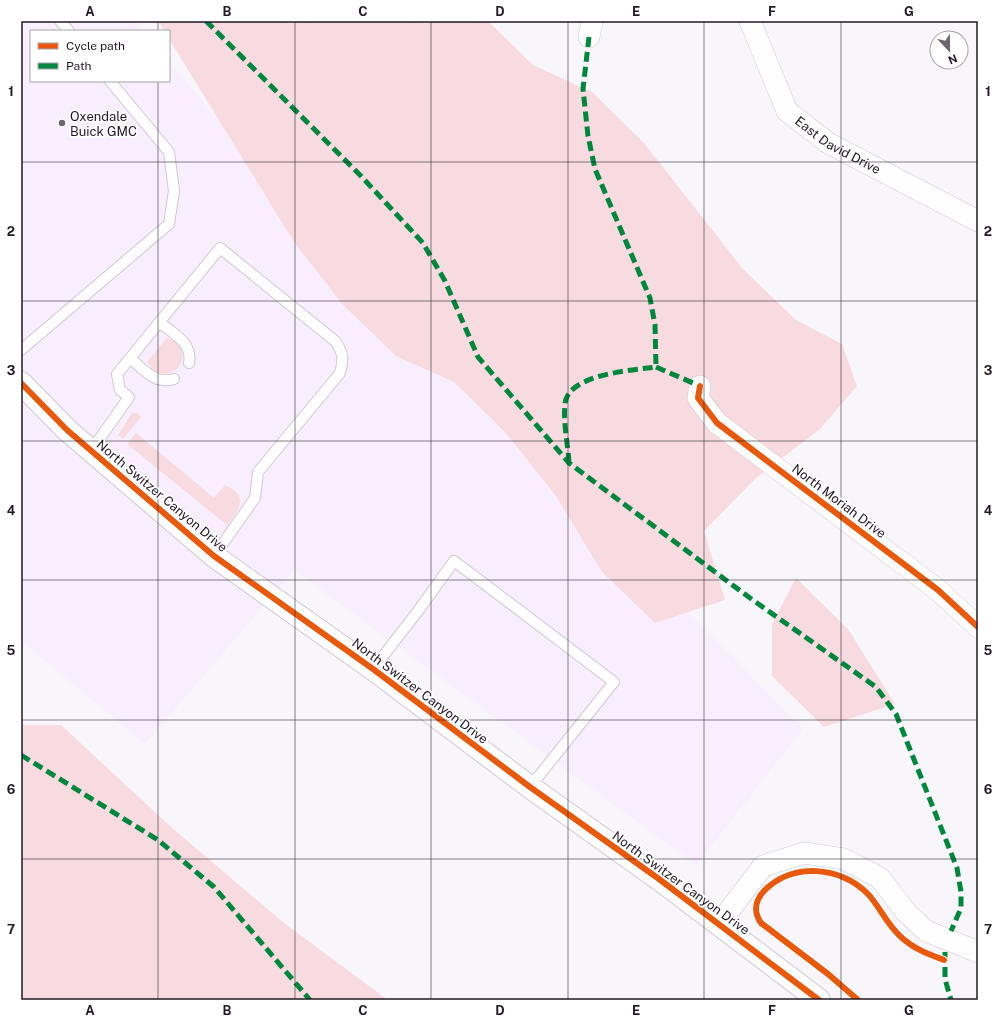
<svg xmlns="http://www.w3.org/2000/svg" width="999" height="1021" font-family="'Public Sans',sans-serif">
	<style>
		.built { fill: #f8eefd }
		.green { fill: #f7dbe1 }
		.lines { fill: none; stroke-linecap: round; stroke-linejoin: round }
		.lane-casing { stroke: #cfc9d1; stroke-width: 12 }
		.street-casing { stroke: #cfc9d1; stroke-width: 22 }
		.secondary-casing { stroke: #cfc9d1; stroke-width: 24 }
		.lane { stroke: #fefefe; stroke-width: 10 }
		.street { stroke: #fefefe; stroke-width: 21 }
		.secondary { stroke: #fefefe; stroke-width: 22 }
		.quiet { stroke: #00873e; stroke-width: 5; stroke-dasharray: 10 5; stroke-linecap: butt }
		.cycleway-casing { stroke: #fff; stroke-width: 8 }
		.cycleway { stroke: #e8590c; stroke-width: 6 }
		.grid { fill: none; stroke: #211924; stroke-width: 1; stroke-opacity: 0.55 }
		.poi-dot { fill: #6d666f; stroke: #fff; stroke-width: 1.5 }
		.labels { text-anchor: middle; dominant-baseline: central; stroke-width: 3.5; stroke-linejoin: round; paint-order: stroke }
		.poi-label { font-size: 13px; fill: #211924; stroke: #fff; text-anchor: start }
		.street-label { font-size: 13px; fill: #211924; stroke: #fff }
		.neatline { fill: none; stroke: #211924; stroke-width: 1.5 }
		.grid-label { font-size: 13px; text-anchor: middle; font-weight: bold; fill: #211924 }
	</style>
	<rect width="100%" height="100%" fill="#f9f6fb"/>
	<path class="built" d="M21 21H135L144 31H31V81H169V61L288 203 803 729 696 865 294 570 145 744 21 641Z"/>
	<path class="green" d="M158 21H488L533 65 592 92 644 143 743 269 796 320 842 344 857 386 820 429 756 478 704 531 725 600 655 623 602 572 556 496 506 433 454 382 396 356 343 305 294 242 169 39V31H164Z
		M169 338C173 340 177 343 180 346 187 356 180 370 169 373 165 374 160 373 156 372L147 362 166 339Z
		M132 413H137L141 417 123 439 118 435Z
		M136 433 214 498 225 485C250 497 239 509 227 525L127 444Z
		M796 578 848 629 895 704 824 727 772 676V624Z
		M21 725H61L171 827 284 923 388 1000H21Z"/>
	<g class="lines">
		<g class="lane-casing">
			<path id="lane" d="M60 21 69 31
				M159 322C173 333 193 343 189 363
				M21 350 169 224 174 191 169 152 110 81
				M130 358C143 369 155 385 174 379
				M91 451 129 397 120 390 117 374 220 248 335 341C343 352 344 359 340 373L258 472 255 498 214 556
				M373 669 418 611 454 561 614 682 530 787"/>
		</g>
		<g class="street-casing">
			<g id="street">
				<path id="s1" d="M750 21 787 111 828 143 978 221"/>
				<path d="M589 37 592 21"/>
				<path d="M700 386 698 398 717 423 938 590 978 627"/>
				<path d="M719 924 763 866 804 853 844 859 880 878 906 912 926 931 978 952"/>
			</g>
		</g>
		<g class="secondary-casing">
			<path id="secondary" d="M21 383 67 430 214 556 373 669 530 787 659 879 819 1000"/>
		</g>
		<use href="#lane" class="lane"/>
		<use href="#street" class="street"/>
		<use href="#secondary" class="secondary"/>
		<path class="quiet" d="M206 21 361 176 423 243 445 281 478 357 569 463 750 598 876 687 896 714 957 868 961 892V908L951 931
			M589 37 583 89 588 136 595 169 650 298 655 325 656 367
			M656 367 700 386
			M569 463C568 444 563 423 565 404 567 374 634 370 656 367
			M21 755 158 840 214 887 310 1000
			M945 952V979L951 1000"/>
		<g class="cycleway-casing">
			<path id="cycleway" d="M21 383 67 430 214 556 373 669 530 787 659 879 819 1000
				M700 386 698 398 717 423 938 590 978 627
				M858 1000 828 974 761 923C753 911 755 901 764 891 792 862 841 866 868 894 880 907 887 925 901 937 914 949 928 954 944 960"/>
		</g>
		<use href="#cycleway" class="cycleway"/>
	</g>
	<path class="grid" d="M158 21V31M295 21V1000M431 21V1000M568 21V1000M704 21V1000M841 21V1000M158 81V1000M21 162H978M21 301H978M21 441H978M21 580H978M21 720H978M21 859H978"/>
	<circle class="poi-dot" cx="62" cy="123" r="4"/>
	<g class="labels">
		<g class="poi-label">
			<text x="70" y="116">Oxendale<tspan x="70" dy="15">Buick GMC</tspan></text>
		</g>
		<g class="street-label">
			<text stroke="none"><textPath href="#s1" startOffset="159">East David Drive</textPath></text>
			<text transform="translate(162 496) rotate(40)">North Switzer Canyon Drive</text>
			<text transform="translate(839 501) rotate(37)">North Moriah Drive</text>
			<text transform="translate(420 691) rotate(37)">North Switzer Canyon Drive</text>
			<text transform="translate(681 883) rotate(36)">North Switzer Canyon Drive</text>
		</g>
	</g>
	<rect width="999" height="1021" fill="none" stroke="#ffffff" stroke-width="44"/>
	<rect x="30" y="30" width="140" height="52" fill="#ffffff" stroke="#a6a3a7"/>
	<rect x="38" y="43" width="20" height="6" fill="#e8590c" stroke="#a6a3a7"/>
	<text x="66" y="50" font-size="12" fill="#211924">Cycle path</text>
	<rect x="38" y="63" width="20" height="6" fill="#00873e" stroke="#a6a3a7"/>
	<text x="66" y="70" font-size="12" fill="#211924">Path</text>
	<g transform="translate(949 50) rotate(158)"><circle r="19" fill="#ffffff" stroke="#a6a3a7"/>
	<path d="M0-3L7 15L0 10L-7 15Z" fill="#6d666f"/>
	<text y="-6" font-size="11" font-weight="bold" text-anchor="middle" fill="#211924">N</text>
	</g>
	<rect x="22" y="22" width="955" height="977" class="neatline"/>
	<g class="grid-label">
		<text x="90" y="16">A</text>
		<text x="227" y="16">B</text>
		<text x="363" y="16">C</text>
		<text x="500" y="16">D</text>
		<text x="636" y="16">E</text>
		<text x="772" y="16">F</text>
		<text x="909" y="16">G</text>
		<text x="11" y="96">1</text>
		<text x="988" y="96">1</text>
		<text x="11" y="236">2</text>
		<text x="988" y="236">2</text>
		<text x="11" y="375">3</text>
		<text x="988" y="375">3</text>
		<text x="11" y="515">4</text>
		<text x="988" y="515">4</text>
		<text x="11" y="655">5</text>
		<text x="988" y="655">5</text>
		<text x="11" y="794">6</text>
		<text x="988" y="794">6</text>
		<text x="11" y="934">7</text>
		<text x="988" y="934">7</text>
		<text x="90" y="1015">A</text>
		<text x="227" y="1015">B</text>
		<text x="363" y="1015">C</text>
		<text x="500" y="1015">D</text>
		<text x="636" y="1015">E</text>
		<text x="772" y="1015">F</text>
		<text x="909" y="1015">G</text>
	</g>
</svg>
